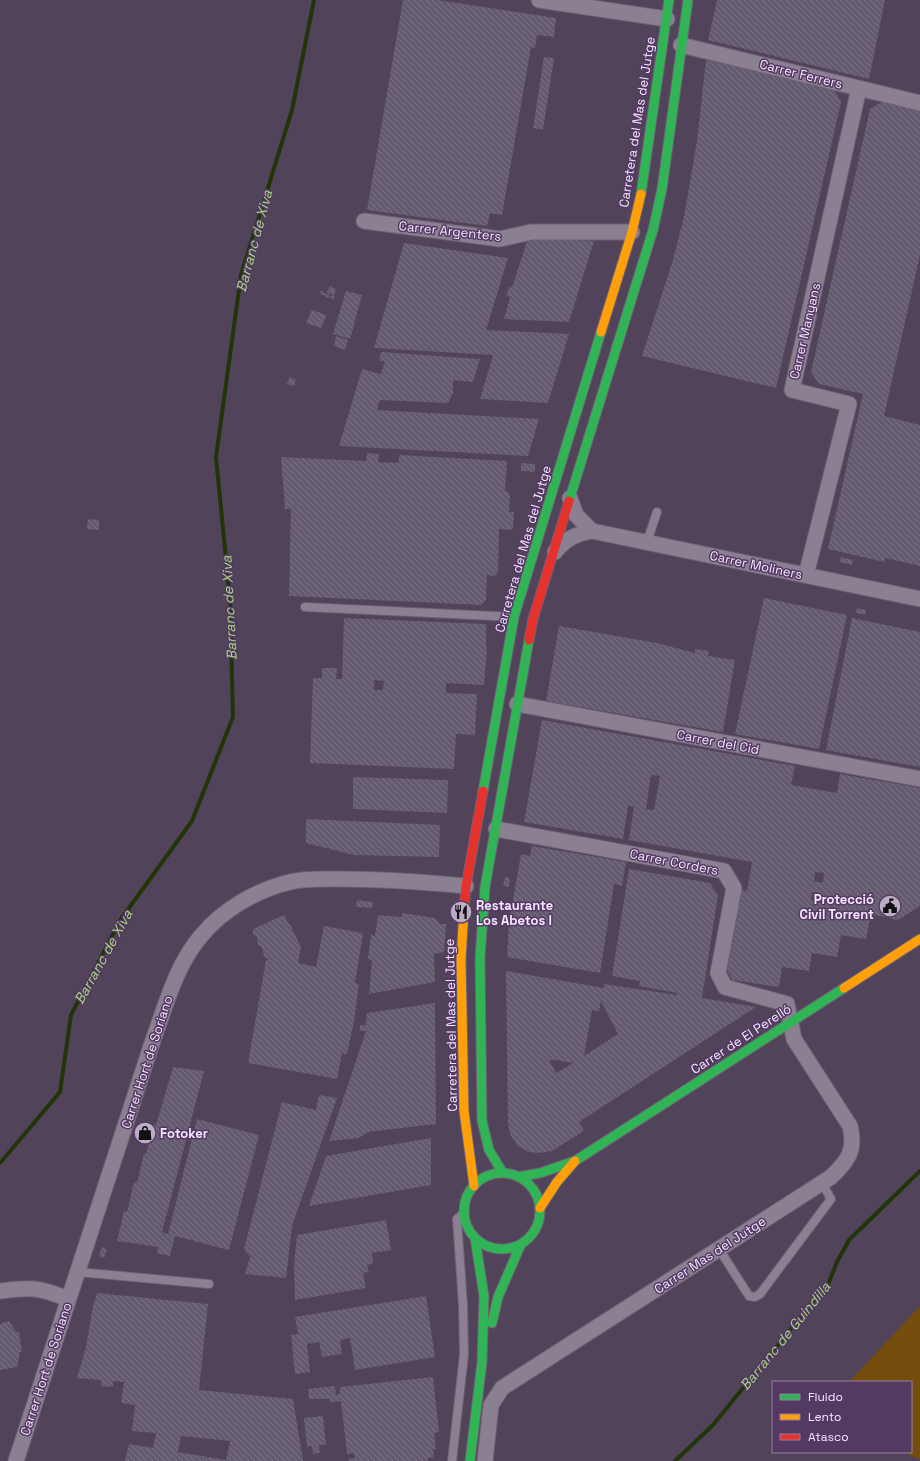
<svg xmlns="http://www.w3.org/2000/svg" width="920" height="1461" font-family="'Space Grotesk',sans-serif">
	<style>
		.green { fill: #744c0c }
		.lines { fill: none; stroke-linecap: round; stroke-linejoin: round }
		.stream { stroke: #213509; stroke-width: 4 }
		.building { fill: url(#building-back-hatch); fill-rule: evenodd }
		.lane-casing { stroke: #6d6074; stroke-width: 10 }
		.street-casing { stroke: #6d6074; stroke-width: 17 }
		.fast-casing { stroke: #6d6074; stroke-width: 11 }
		.slow-casing { stroke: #6d6074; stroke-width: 11 }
		.jam-casing { stroke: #6d6074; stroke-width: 11 }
		.lane { stroke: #8b8092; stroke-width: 8 }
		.street { stroke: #8b8092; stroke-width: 15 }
		.fast { stroke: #30b455; stroke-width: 9 }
		.slow { stroke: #ff9f0a; stroke-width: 9 }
		.jam { stroke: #e5322d; stroke-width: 9 }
		.labels { text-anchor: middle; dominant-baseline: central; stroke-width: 3; stroke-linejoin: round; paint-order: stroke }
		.street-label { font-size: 13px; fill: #f5e5ff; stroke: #543963 }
		.poi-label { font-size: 13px; font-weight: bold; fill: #f5e5ff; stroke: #543963; text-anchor: start }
		.water-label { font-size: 14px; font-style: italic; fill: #a5d87c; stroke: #543963 }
	</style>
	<defs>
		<pattern id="building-back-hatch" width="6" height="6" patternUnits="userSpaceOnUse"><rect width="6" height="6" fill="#645b71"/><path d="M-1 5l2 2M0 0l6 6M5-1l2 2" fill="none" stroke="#7b7286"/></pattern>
	</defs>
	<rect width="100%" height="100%" fill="#514359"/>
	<path class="green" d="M920 1306V1460L904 1452H911V1382H849Z"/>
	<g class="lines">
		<path class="stream" d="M0 1163 60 1092 71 1015 121 919 192 821 233 717 230 600 216 457 241 275 292 110 314 0
			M675 1461 713 1425 829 1282 837 1262 849 1240 920 1171"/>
	</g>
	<path class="building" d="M403 0H437L556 18 554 37 537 35 535 48 531 47 502 215 490 213 487 226 367 210Z
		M717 0H885L869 79 708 40Z
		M544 57 554 58 543 130 533 128Z
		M706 60 834 89 841 102 776 388 642 356 672 263 684 217 697 141Z
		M882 102 920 111V255L884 416 920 425V566L885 558 884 562 828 549 863 394 819 384 811 372 870 109Z
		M528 238 594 241 569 322 504 319 510 297 506 296 509 287 512 288Z
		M404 243 508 258 486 330 569 334 548 403 480 399 493 355 374 348Z
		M330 286 336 289 333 300 330 297 333 295 327 292Z
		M322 291 325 294 328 293 330 297 327 298 325 295H321L320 292Z
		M346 291 362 295 350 339 333 334Z
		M312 310 327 315 321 328 306 323Z
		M336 336 348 340 345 350 334 346Z
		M381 352 480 359 473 382 453 380V393L448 403 380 400 377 410 539 419 528 456 339 446 362 369 381 374 385 361H379Z
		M290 377 296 380 294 386 287 384Z
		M367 453 379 454 378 462 399 463V455L507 461 505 490 510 494 509 512H514L513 528 510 530 499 529 498 572 495 576 487 575 486 600 481 605 289 596 291 509H285L281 457 366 461Z
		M521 463 535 464V472L521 471Z
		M88 519 99 520V530L87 529Z
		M841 557 853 560 852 565 840 562Z
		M764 598 847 615 819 749 735 734Z
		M857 608 866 610 865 615 856 613Z
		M344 618 486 624V647H487L484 685 446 683V693L477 694 475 735 456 734 454 769 310 763 313 678H322V668H337L336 679H342ZM374 680 384 681 383 690H374Z
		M852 618 920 632V767L826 750Z
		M559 626 657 643 695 653V649L709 651 708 656 735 660 723 732 546 701Z
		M542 720 795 766 791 785 837 793 840 774 920 788V906L898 920 871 914 866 939 841 935 837 957 812 953 809 971 782 967 779 987 733 980 727 971 740 890 747 891 752 862 629 840 634 807 628 806 623 839 524 822ZM651 775 660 776 654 810 646 809ZM815 872 824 873 823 883 814 881ZM812 892 821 894 820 903 811 901Z
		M353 777 448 780 447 813 353 809Z
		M306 819 440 825 439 857 354 855 306 843Z
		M532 846 626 862 622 886 614 884 600 973 507 957 509 922 521 854 530 856Z
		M629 869 710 883 718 895 702 998 756 1007 579 1122 584 1131 552 1151 538 1153 529 1152 517 1145 510 1134 508 1124 506 971 604 988V984L677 995V993L639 986 640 981 612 976ZM601 1001 618 1034 584 1056 592 1010 599 1011ZM549 1060H555L573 1063 556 1073Z
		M505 877 510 878 509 887 503 886Z
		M357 900 373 902 372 908 356 907Z
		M402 913 435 918 440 924H446L444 952 434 954 435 982 369 994 372 960 368 959 371 935 375 936 378 915 402 917Z
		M284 915 289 924H290L301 947 298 963 316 967 324 926 363 933 355 983 359 984 354 1022 347 1054 342 1053 337 1079 248 1063 266 960H268L269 958 267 959 264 956 262 947 258 945 257 937 253 934V929Z
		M435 1003 436 1124 368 1132 359 1138 329 1141 366 1031H360V1025H366L367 1013Z
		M173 1067 204 1071 162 1232 168 1234 197 1119 259 1135 229 1250 175 1236 170 1256 157 1253 158 1247 117 1241 124 1211 127 1212 134 1182 137 1183 144 1153 146 1154 154 1124 156 1125Z
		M319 1095 337 1098 292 1226 286 1278 245 1274 250 1257 244 1249 282 1102 316 1110Z
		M431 1138V1185L309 1206 326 1156Z
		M386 1220 391 1250 372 1253 373 1264 367 1265 369 1272 363 1273 366 1288 295 1300 294 1267 297 1235Z
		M102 1247 107 1249 104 1258 99 1256Z
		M97 1293 208 1304 199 1390 293 1399 303 1461H125L129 1444 153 1448 156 1433 132 1431 135 1405 121 1403 124 1382 113 1381V1387L101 1386V1380L77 1378 86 1347 93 1306ZM181 1436 230 1441 226 1460 178 1452Z
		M426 1296 435 1357 355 1370 350 1338 340 1340 342 1354 322 1357 319 1342 307 1344 310 1372 295 1374 291 1335 298 1334 295 1317Z
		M9 1321 16 1332H19L22 1352H20L17 1367 0 1370V1324Z
		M433 1377 439 1432 434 1433 436 1449H433L434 1457 428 1458V1461H349V1459L355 1458 354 1453 347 1454 341 1401 330 1402V1399H309L308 1389 335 1386 336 1395 340 1394V1387Z
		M323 1416 326 1445H319L320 1453 313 1454 312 1446 307 1447 304 1418Z"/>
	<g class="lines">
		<g class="lane-casing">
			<path id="lane" d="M647 542 657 512
				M305 607 514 617
				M719 1249 749 1296 755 1297 760 1294 831 1199 822 1183
				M78 1272 209 1284
				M452 1461 464 1355 463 1305 457 1219 465 1212"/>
		</g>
		<g class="street-casing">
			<path id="street" d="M539 0 667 19
				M681 45 920 103
				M364 221 500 239 531 232H632
				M570 498 576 515 592 531
				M555 552C565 539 576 534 592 531L920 599
				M806 575 849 404 792 390 859 88
				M517 704 920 779
				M0 1291C31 1287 39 1287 68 1299
				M16 1461 153 1040C166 1005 176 965 201 936 223 909 257 890 290 882 305 878 324 879 339 879 382 879 424 882 466 886
				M485 1461 491 1405 502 1388 831 1177C848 1161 856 1150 850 1126L794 1039 787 1004 725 987 718 973 734 888 724 871 496 829"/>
		</g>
		<g class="fast-casing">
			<path id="fast" d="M641 194 669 0
				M569 501 653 230 662 189 688 0
				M483 791 514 617 601 332
				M503 1173 489 1150 482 1121 480 958 485 887 529 640
				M464 1211a38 38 0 1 1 76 0a38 38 0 1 1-76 0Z
				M518 1177 540 1173 575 1161 844 988
				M492 1323 498 1297 521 1244
				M470 1461 482 1362 484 1296 475 1238"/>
		</g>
		<g class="slow-casing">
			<path id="slow" d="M601 332 632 232 641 194
				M464 909 461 960 464 1111 474 1186
				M844 988 920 939
				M540 1208 557 1182 575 1161"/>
		</g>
		<g class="jam-casing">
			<path id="jam" d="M529 640 533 619 569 501
				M464 909 466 886 483 791"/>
		</g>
		<use href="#lane" class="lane"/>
		<use href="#street" class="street"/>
		<use href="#fast" class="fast"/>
		<use href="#slow" class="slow"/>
		<use href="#jam" class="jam"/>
	</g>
	<defs>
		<g id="civic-disc" transform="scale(1.15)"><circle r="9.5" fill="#bcacc5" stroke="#543963"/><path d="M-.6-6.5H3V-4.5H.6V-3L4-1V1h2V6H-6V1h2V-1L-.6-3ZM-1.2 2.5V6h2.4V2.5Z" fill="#111"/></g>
		<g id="restaurant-disc" transform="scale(1.15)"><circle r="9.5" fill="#bcacc5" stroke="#543963"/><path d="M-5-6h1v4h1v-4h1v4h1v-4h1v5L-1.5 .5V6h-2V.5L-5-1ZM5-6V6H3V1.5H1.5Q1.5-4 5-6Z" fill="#111"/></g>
		<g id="shop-disc" transform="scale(1.15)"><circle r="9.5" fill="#bcacc5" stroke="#543963"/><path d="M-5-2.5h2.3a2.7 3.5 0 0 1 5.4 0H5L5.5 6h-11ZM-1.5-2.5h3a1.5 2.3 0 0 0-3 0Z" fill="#111"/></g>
	</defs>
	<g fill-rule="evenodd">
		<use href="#civic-disc" x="890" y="906"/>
		<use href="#restaurant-disc" x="461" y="912"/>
		<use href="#shop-disc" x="145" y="1133"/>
	</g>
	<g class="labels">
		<g class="street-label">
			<text transform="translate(801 74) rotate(14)">Carrer Ferrers</text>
			<text transform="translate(637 122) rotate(-81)">Carretera del Mas del Jutge</text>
			<text transform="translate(450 231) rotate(6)">Carrer Argenters</text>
			<text transform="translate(805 331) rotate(-77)">Carrer Manyans</text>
			<text transform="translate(523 549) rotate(-74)">Carretera del Mas del Jutge</text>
			<text transform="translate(756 565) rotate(12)">Carrer Moliners</text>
			<text transform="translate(718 742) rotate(11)">Carrer del Cid</text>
			<text transform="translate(674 862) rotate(11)">Carrer Corders</text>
			<text transform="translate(451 1025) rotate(-91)">Carretera del Mas del Jutge</text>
			<text transform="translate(741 1039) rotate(-33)">Carrer de El Perelló</text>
			<text transform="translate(147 1062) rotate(-72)">Carrer Hort de Soriano</text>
			<text transform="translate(710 1255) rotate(-33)">Carrer Mas del Jutge</text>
			<text transform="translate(46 1369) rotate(-72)">Carrer Hort de Soriano</text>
		</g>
		<g class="poi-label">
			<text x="874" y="899" text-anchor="end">Protecció<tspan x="874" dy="15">Civil Torrent</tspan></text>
			<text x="476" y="905">Restaurante<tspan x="476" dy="15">Los Abetos I</tspan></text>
			<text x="160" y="1133">Fotoker</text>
		</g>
		<g class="water-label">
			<text transform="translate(254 241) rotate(-75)">Barranc de Xiva</text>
			<text transform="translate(229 608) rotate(-93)">Barranc de Xiva</text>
			<text transform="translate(103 957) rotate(-61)">Barranc de Xiva</text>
			<text transform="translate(785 1336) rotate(-51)">Barranc de Guindilla</text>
		</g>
	</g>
	<rect x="772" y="1381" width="140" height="72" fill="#543963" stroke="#947ea1"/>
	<rect x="780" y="1394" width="20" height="6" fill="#30b455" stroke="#947ea1"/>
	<text x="808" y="1401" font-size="12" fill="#f5e5ff">Fluido</text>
	<rect x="780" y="1414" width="20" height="6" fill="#ff9f0a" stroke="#947ea1"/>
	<text x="808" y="1421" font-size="12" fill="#f5e5ff">Lento</text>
	<rect x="780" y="1434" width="20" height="6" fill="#e5322d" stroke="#947ea1"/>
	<text x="808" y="1441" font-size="12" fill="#f5e5ff">Atasco</text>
</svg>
